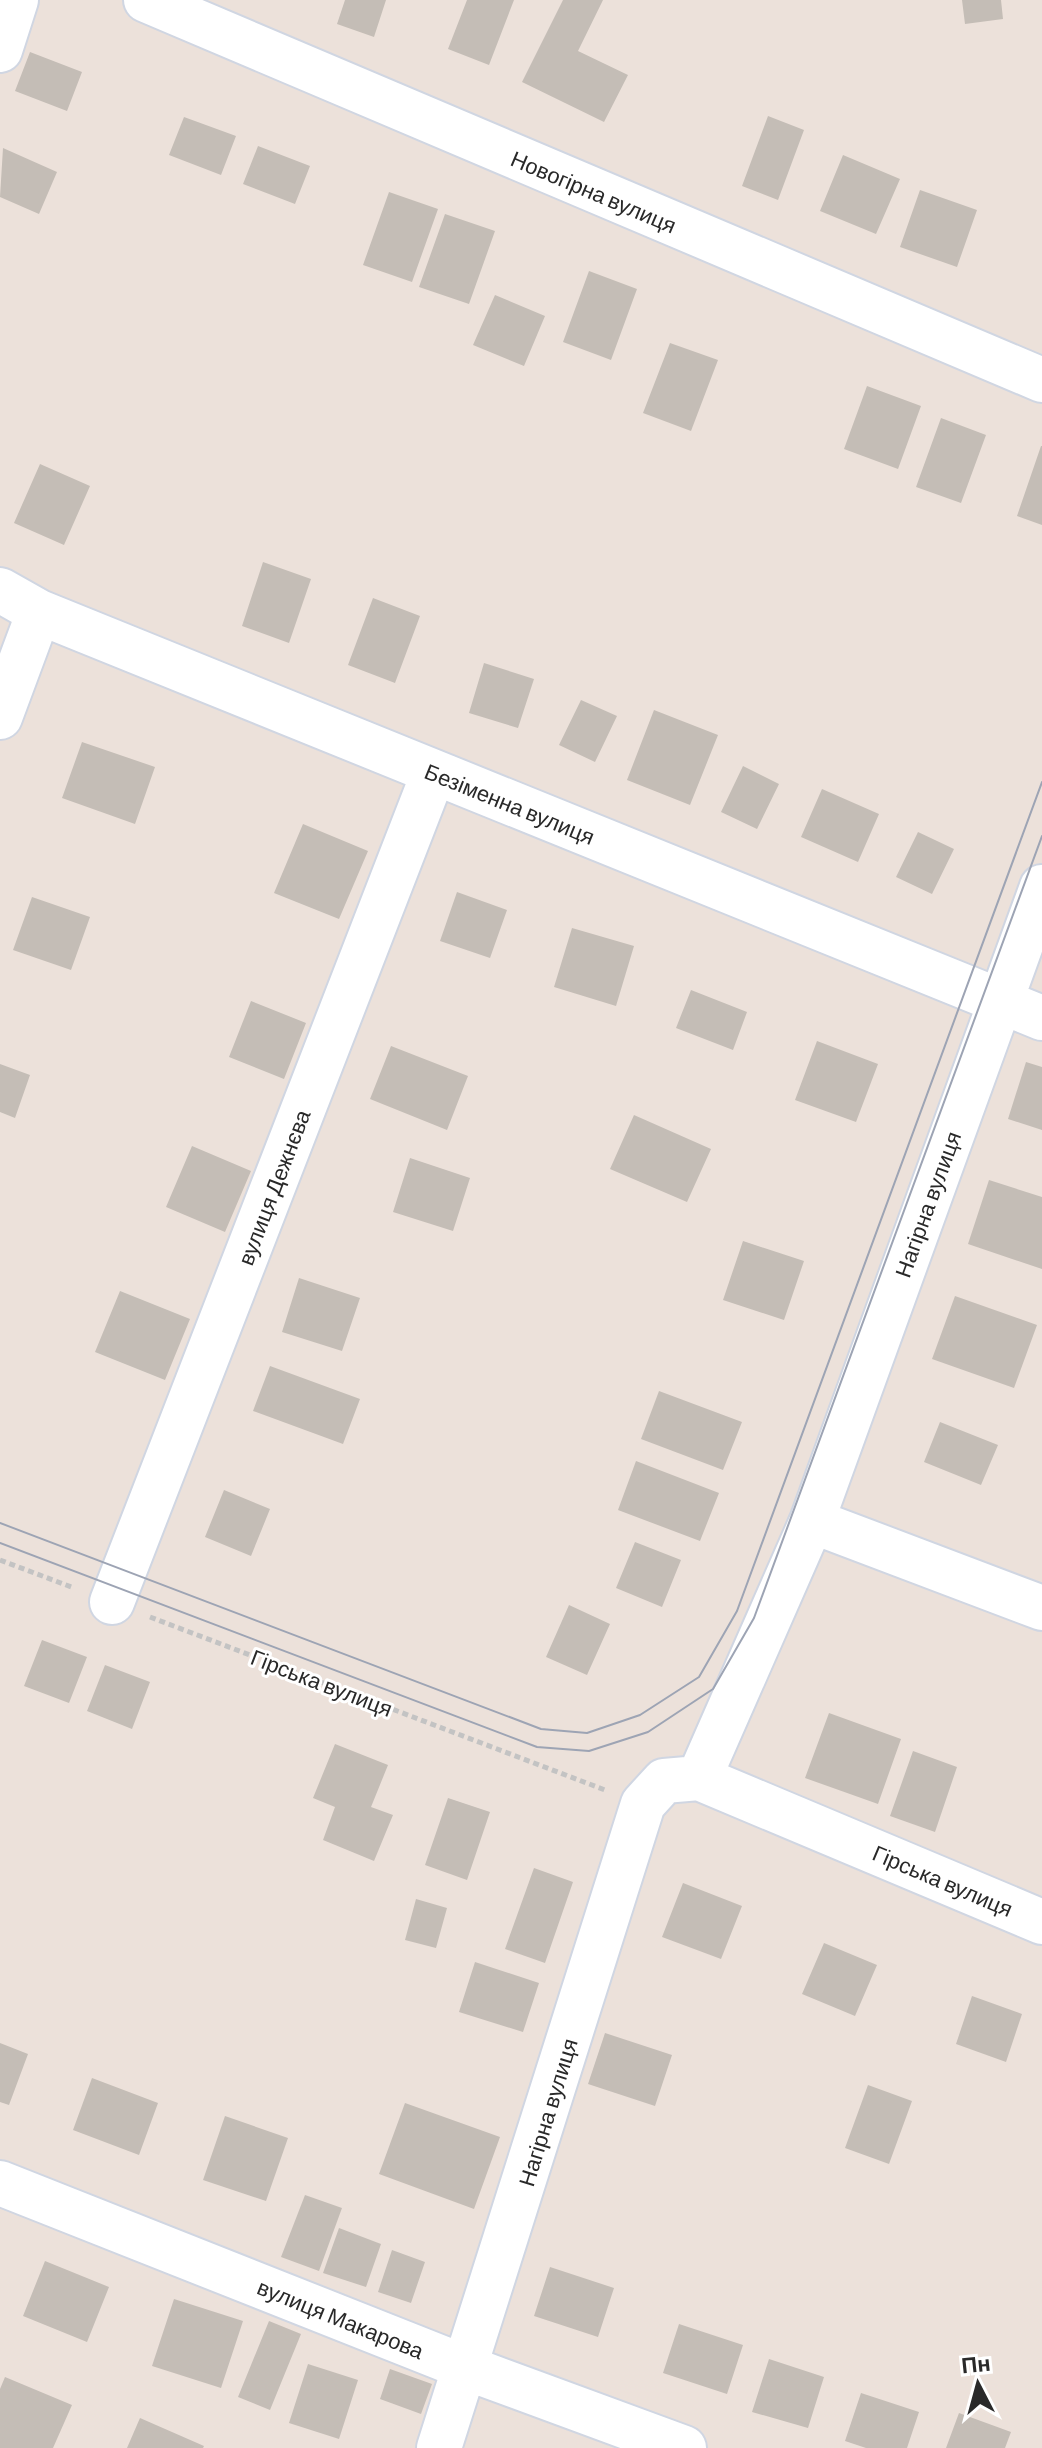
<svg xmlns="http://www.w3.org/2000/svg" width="1042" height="2448" font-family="Barlow,sans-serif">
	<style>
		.building { fill: #c4bdb6 }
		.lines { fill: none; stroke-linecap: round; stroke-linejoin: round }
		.minor-casing { stroke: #d0d6e2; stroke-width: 48 }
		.path { stroke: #c3c3c3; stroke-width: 5; stroke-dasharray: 6 4; stroke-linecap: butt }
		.minor { stroke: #fff; stroke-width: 44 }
		.tram { stroke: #9da4b4; stroke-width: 2 }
		.labels { text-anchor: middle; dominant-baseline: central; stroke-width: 6; stroke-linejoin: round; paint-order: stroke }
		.street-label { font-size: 22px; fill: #292929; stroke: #fff }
	</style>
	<rect width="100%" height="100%" fill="#ece1da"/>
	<path class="building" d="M345 0H386L374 37 337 24Z
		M467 0H514L489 65 448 49Z
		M563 0H603L578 51 628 75 604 122 522 82Z
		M962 0H1001L1003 19 965 24Z
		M30 52 82 72 67 111 15 91Z
		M768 116 804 130 778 200 742 186Z
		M184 117 236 136 221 175 169 155Z
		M258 146 310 166 295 204 243 184Z
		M3 148 57 172 39 214 0 197Z
		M843 155 900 179 876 234 820 211Z
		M920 190 977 210 957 267 900 247Z
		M389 192 438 209 412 282 363 265Z
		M445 214 495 231 469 304 419 287Z
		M589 271 637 289 611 360 563 342Z
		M495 295 545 316 524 366 473 345Z
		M670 343 718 360 691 431 643 413Z
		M867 386 921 406 898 469 844 449Z
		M941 418 986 435 961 503 916 487Z
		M1041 446H1042V525L1017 516Z
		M40 464 90 486 64 545 14 523Z
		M263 562 311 579 289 643 242 626Z
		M373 598 420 616 395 683 348 665Z
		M484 663 534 679 518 728 469 713Z
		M581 700 617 716 595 762 559 745Z
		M654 710 718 735 690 805 627 780Z
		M82 742 155 767 135 824 62 798Z
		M743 766 779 784 757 829 721 812Z
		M822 789 879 814 858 862 801 837Z
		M303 824 368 851 339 919 274 893Z
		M918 832 954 849 932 894 896 877Z
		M457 892 507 910 490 958 440 941Z
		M32 897 90 917 71 970 13 950Z
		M572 928 634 946 616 1006 554 987Z
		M691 990 747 1012 733 1050 676 1028Z
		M251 1001 306 1023 284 1079 229 1057Z
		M817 1041 878 1064 856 1122 795 1100Z
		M391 1046 468 1076 447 1130 370 1099Z
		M1026 1062 1042 1067V1130L1008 1119Z
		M0 1064 30 1075 15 1118 0 1112Z
		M634 1115 711 1149 687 1202 610 1169Z
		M192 1146 251 1171 225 1232 166 1207Z
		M410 1158 470 1178 453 1231 393 1212Z
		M989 1180 1042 1197V1269L968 1244Z
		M743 1241 804 1261 784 1320 723 1300Z
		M299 1278 360 1298 342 1351 282 1332Z
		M120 1291 190 1319 165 1380 95 1352Z
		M955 1296 1037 1325 1014 1388 932 1359Z
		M270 1366 360 1399 343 1444 253 1411Z
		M659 1391 742 1422 723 1470 641 1439Z
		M940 1422 998 1445 981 1485 924 1462Z
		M636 1461 719 1493 700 1541 618 1510Z
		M224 1490 270 1509 251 1556 205 1537Z
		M635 1542 681 1560 662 1607 616 1588Z
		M569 1605 610 1624 587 1675 546 1657Z
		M42 1640 87 1657 69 1703 24 1686Z
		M105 1665 150 1682 132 1729 87 1711Z
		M829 1713 901 1739 878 1804 805 1778Z
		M335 1744 388 1765 371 1807 393 1815 374 1861 323 1840 335 1807 313 1798Z
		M913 1751 957 1767 935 1832 890 1816Z
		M448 1798 490 1812 467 1880 425 1865Z
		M534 1868 573 1882 545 1963 505 1949Z
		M683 1883 742 1906 721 1959 662 1937Z
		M416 1899 447 1908 436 1948 405 1940Z
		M824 1943 877 1965 855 2016 802 1994Z
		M475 1962 539 1983 523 2032 459 2012Z
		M972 1996 1022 2014 1006 2062 956 2044Z
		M605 2033 672 2055 655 2106 588 2084Z
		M0 2043 28 2054 9 2105 0 2102Z
		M92 2078 158 2103 139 2155 73 2130Z
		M868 2085 912 2101 889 2164 845 2148Z
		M405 2103 500 2137 474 2209 379 2174Z
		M225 2116 288 2138 266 2201 203 2180Z
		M305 2195 342 2208 319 2271 281 2257Z
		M339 2228 381 2244 366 2287 323 2273Z
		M392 2250 425 2262 411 2303 378 2292Z
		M45 2261 109 2287 87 2342 23 2316Z
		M550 2267 614 2288 598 2337 534 2316Z
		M174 2299 243 2321 221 2388 152 2366Z
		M269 2321 301 2334 270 2410 238 2397Z
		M679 2324 743 2345 727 2394 663 2373Z
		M769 2359 824 2377 808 2428 752 2412Z
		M308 2364 358 2380 339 2439 289 2423Z
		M390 2369 432 2384 421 2414 380 2399Z
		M5 2377 72 2405 53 2448H0V2389Z
		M861 2393 919 2412 907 2448H866L845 2441Z
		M959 2413 1011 2432 1005 2448H946Z
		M140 2418 204 2446 203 2448H127Z"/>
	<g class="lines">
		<g class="minor-casing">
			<path id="minor" d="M146 0 1042 380
				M0 50 16 0
				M0 590 39 612 1042 1018
				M0 717 39 612
				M812 1521 1042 1608
				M112 1602 434 772
				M699 1778 812 1521 1042 887
				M0 2183 467 2368 684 2448
				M439 2448 643 1804 664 1781 699 1778 1042 1922"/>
		</g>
		<path class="path" d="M0 1560 74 1588
			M150 1617 605 1790"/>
		<use href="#minor" class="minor"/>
		<path class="tram" d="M0 1523 541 1729 587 1733 640 1715 699 1677 737 1611 1042 782
			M0 1543 537 1747 589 1751 648 1732 713 1689 754 1618 1042 836"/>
	</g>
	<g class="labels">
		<g class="street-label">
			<text transform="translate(594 191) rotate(23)">Новогірна вулиця</text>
			<text transform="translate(510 803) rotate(22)">Безіменна вулиця</text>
			<text transform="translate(273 1187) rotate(-69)">вулиця Дежнєва</text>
			<text transform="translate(927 1204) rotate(-70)">Нагірна вулиця</text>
			<text transform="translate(322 1682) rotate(21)">Гірська вулиця</text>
			<text transform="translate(943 1880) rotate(23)">Гірська вулиця</text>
			<text transform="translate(547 2112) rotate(-73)">Нагірна вулиця</text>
			<text transform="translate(341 2318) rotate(22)">вулиця Макарова</text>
		</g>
	</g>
	<g transform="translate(978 2384) rotate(354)" stroke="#ffffff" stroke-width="6" paint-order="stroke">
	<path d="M0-6L14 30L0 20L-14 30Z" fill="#292929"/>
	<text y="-12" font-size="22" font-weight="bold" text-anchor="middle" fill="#292929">Пн</text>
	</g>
</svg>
